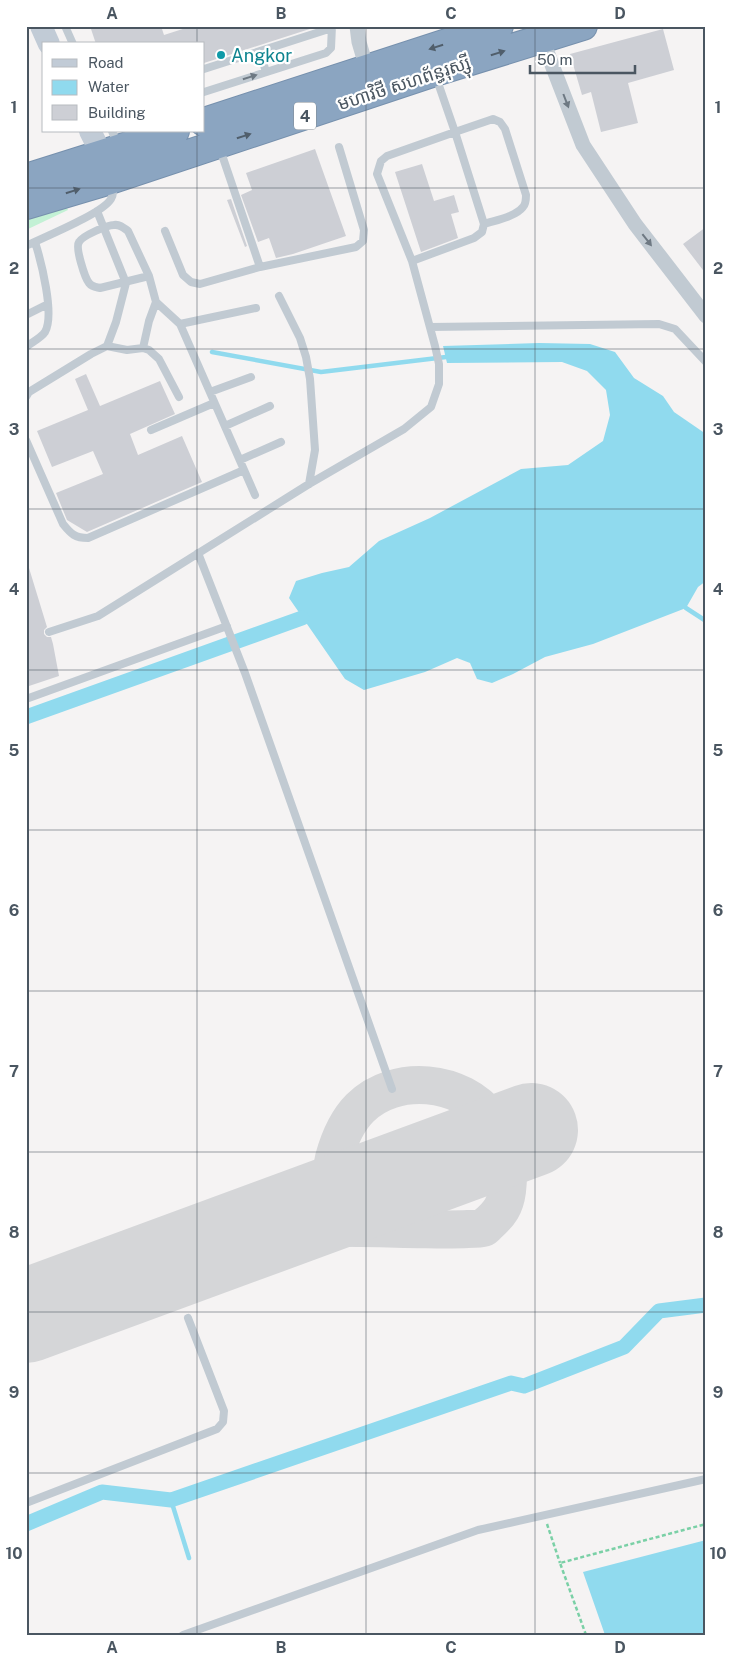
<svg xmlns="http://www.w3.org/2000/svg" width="732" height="1661" font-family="'Public Sans','Noto Sans Khmer',sans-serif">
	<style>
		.green { fill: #c3f1d5 }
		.water { fill: #90daee }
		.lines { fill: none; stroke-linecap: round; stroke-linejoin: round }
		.stream { stroke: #90daee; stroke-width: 4.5 }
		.canal { stroke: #90daee; stroke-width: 15 }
		.taxiway { stroke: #d5d6d8; stroke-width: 38 }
		.runway { stroke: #d5d6d8; stroke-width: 94 }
		.building { fill: #cdcfd5 }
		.highway-casing { stroke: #7690ad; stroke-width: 30 }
		.path { stroke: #7ad0a6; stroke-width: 2.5; stroke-dasharray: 4 2.5; stroke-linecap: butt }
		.lane { stroke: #c1cad2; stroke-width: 8 }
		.street { stroke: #c1cad2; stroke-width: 15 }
		.secondary { stroke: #c1cbd6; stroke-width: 22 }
		.highway { stroke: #8ba5c1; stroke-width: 28 }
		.oneway { fill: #505e6b }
		.oneway2 { fill: #6e7983 }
		.grid { fill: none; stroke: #4a5661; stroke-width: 1; stroke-opacity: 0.55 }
		.culture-dot { fill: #0f9aa8; stroke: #fff; stroke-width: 2 }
		.labels { text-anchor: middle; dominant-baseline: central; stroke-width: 4.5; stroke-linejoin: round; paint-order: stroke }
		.shield { fill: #fff; stroke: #808990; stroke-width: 1 }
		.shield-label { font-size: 16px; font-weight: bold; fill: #4a5661 }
		.culture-label { font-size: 18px; fill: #0d838f; stroke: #fff; text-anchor: start }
		.street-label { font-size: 18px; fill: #4a5661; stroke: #fff }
		.neatline { fill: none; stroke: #4a5661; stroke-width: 2 }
		.grid-label { font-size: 16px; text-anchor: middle; font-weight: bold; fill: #4a5661 }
	</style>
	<rect width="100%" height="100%" fill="#f5f3f3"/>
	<path class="green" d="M67 208 68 210 26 230V220Z"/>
	<path class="water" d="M539 343 590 344 615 352 634 378 663 396 674 412 706 434V581L698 587 686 608 593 644 545 657 513 674 492 683 477 679 470 663 457 658 425 672 364 690 345 679 289 598 296 581 322 573 349 567 379 541 430 518 521 469 568 465 603 441 610 415 606 390 587 371 562 362 447 363 443 346Z
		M706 1540V1635H605L583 1572Z"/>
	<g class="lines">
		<path class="stream" d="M212 352 321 372 446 357
			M686 608 706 621
			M171 1500 189 1558"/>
		<path class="canal" d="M26 717 302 618
			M26 1524 102 1492 171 1500 511 1383 524 1386 624 1347 659 1311 706 1305"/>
		<path class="taxiway" d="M264 1228C311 1228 358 1227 404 1229 426 1229 447 1230 468 1229 473 1229 480 1229 483 1228 486 1227 487 1224 489 1223 500 1213 505 1206 507 1191 510 1166 506 1140 491 1119 462 1079 395 1073 360 1108 347 1121 339 1140 334 1158 332 1167 332 1175 327 1183L279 1223"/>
		<path class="runway" d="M26 1316 531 1130"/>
	</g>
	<path class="building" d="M90 26H161L164 35 192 26H319L204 63V44H96Z
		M663 29 674 70 628 83 638 123 601 132 591 92 582 95 570 54Z
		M315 149 346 236 293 254 276 258 269 238 258 242 241 195 252 190 246 173Z
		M422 164 434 201 454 195 459 212 451 214 458 238 421 252 395 172Z
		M231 199 247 246 245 247 227 200Z
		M706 227V274L683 244Z
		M86 374 100 406 160 381 175 414 130 434 138 455 182 436 202 482 87 532 67 520 56 493 103 474 93 451 52 467 37 431 88 410 75 379Z
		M26 568H29L47 627 44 630V634L47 637H51L53 644 59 676 26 687Z"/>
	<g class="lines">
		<g class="highway-casing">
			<path id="highway" d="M204 122 499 26
				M26 178 175 131
				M26 205 110 180 435 72 583 26"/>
		</g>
		<path class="path" d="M547 1524 560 1563
			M586 1635 560 1563 706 1524"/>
		<path class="lane" d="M65 26 73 44
			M260 52 266 72
			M204 69 332 28
			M204 92 326 53 331 48 332 26
			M112 131 117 144
			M220 149 260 267
			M165 231 183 275 191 282 200 284 260 267 356 247 363 241 364 230 339 147
			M26 246C44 237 102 214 111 199 114 194 113 190 112 184
			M412 261 474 238 482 232 484 224 455 132 493 119 500 122 505 129 526 195C526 199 526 204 523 207 515 217 496 220 484 224
			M149 276 100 288C96 287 92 287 89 283 85 278 75 248 79 242 82 236 107 225 114 225 120 224 124 228 128 231L149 276 156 302 180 324 255 495
			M279 296 300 338 306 357 310 379 315 450 309 484
			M26 315 48 304
			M180 324 256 308
			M430 327 659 324 675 329 706 362
			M107 346 127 350 143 348 149 350 159 359 179 397
			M26 347C32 342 41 338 45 332 55 315 41 261 35 242
			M143 348 149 321 156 302
			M210 392 251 377
			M26 397 29 392 91 354 107 346 116 322 126 283 97 211
			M225 426 270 406
			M151 430 214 403
			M26 440 63 524C71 534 75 538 88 538L244 470
			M240 460 281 442
			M198 553 245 673 392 1089
			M49 632 98 616 309 484 404 429 431 407 439 384V364L435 346 412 261 377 174 381 161 387 156 455 132 436 77
			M26 699 227 626
			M26 1503 217 1429 223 1422 224 1411 188 1318
			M183 1635 478 1530 706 1479"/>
		<path class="street" d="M357 26 359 42 369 76
			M542 39 583 145 635 224 706 316"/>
		<path class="secondary" d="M41 26 49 44
			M90 131 102 155"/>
		<use href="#highway" class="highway"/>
	</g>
	<defs><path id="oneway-solid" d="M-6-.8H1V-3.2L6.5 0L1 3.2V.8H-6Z" transform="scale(1.25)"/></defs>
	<g class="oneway">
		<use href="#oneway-solid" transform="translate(436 47) rotate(162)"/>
		<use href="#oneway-solid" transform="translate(498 53) rotate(-17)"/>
		<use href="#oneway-solid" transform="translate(244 136) rotate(-18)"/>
		<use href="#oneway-solid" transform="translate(73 191) rotate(-17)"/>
	</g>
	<g class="oneway2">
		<use href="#oneway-solid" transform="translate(250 77) rotate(-18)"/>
		<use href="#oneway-solid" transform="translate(566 101) rotate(69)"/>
		<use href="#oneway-solid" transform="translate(647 240) rotate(52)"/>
	</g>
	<path class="grid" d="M197 26V44M366 26V1635M535 26V1635M197 131V1635M26 188H706M26 349H706M26 509H706M26 670H706M26 830H706M26 991H706M26 1152H706M26 1312H706M26 1473H706"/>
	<circle class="culture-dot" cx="221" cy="55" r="5"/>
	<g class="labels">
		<rect class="shield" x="294" y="102.5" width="22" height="27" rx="4"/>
		<g class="shield-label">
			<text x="305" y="116">4</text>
		</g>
		<g class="culture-label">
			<text x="231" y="55">Angkor</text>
		</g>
		<g class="street-label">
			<text transform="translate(404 83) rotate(-18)">មហាវិថី សហព័ន្ធរុស្ស៊ី</text>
		</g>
	</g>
	<rect width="732" height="1661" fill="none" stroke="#ffffff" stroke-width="55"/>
	<rect x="42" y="42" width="162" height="90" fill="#ffffff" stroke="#b7bbc0"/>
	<rect x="52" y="59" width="25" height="8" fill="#c1cbd6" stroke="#b7bbc0"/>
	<text x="88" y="68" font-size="15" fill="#4a5661">Road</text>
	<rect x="52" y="80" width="25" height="15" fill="#90daee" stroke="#b7bbc0"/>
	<text x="88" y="92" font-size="15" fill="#4a5661">Water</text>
	<rect x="52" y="105" width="25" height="15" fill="#cdcfd5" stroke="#b7bbc0"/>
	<text x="88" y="118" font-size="15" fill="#4a5661">Building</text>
	<path d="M530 65v8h105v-8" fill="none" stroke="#4a5661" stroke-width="2.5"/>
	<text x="537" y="65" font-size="15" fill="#4a5661" stroke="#ffffff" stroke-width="4" paint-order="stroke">50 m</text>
	<rect x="28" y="28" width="676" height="1606" class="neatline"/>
	<g class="grid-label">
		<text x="112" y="19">A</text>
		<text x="281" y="19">B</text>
		<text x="451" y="19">C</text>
		<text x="620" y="19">D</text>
		<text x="14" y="113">1</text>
		<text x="718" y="113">1</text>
		<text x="14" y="274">2</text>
		<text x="718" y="274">2</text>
		<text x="14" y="435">3</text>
		<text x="718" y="435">3</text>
		<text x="14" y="595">4</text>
		<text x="718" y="595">4</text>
		<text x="14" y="756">5</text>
		<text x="718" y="756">5</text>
		<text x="14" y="916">6</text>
		<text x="718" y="916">6</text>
		<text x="14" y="1077">7</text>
		<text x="718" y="1077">7</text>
		<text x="14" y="1238">8</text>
		<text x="718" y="1238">8</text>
		<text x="14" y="1398">9</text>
		<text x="718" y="1398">9</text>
		<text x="14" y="1559">10</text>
		<text x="718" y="1559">10</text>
		<text x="112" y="1653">A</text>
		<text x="281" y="1653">B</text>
		<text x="451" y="1653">C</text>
		<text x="620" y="1653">D</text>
	</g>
</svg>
